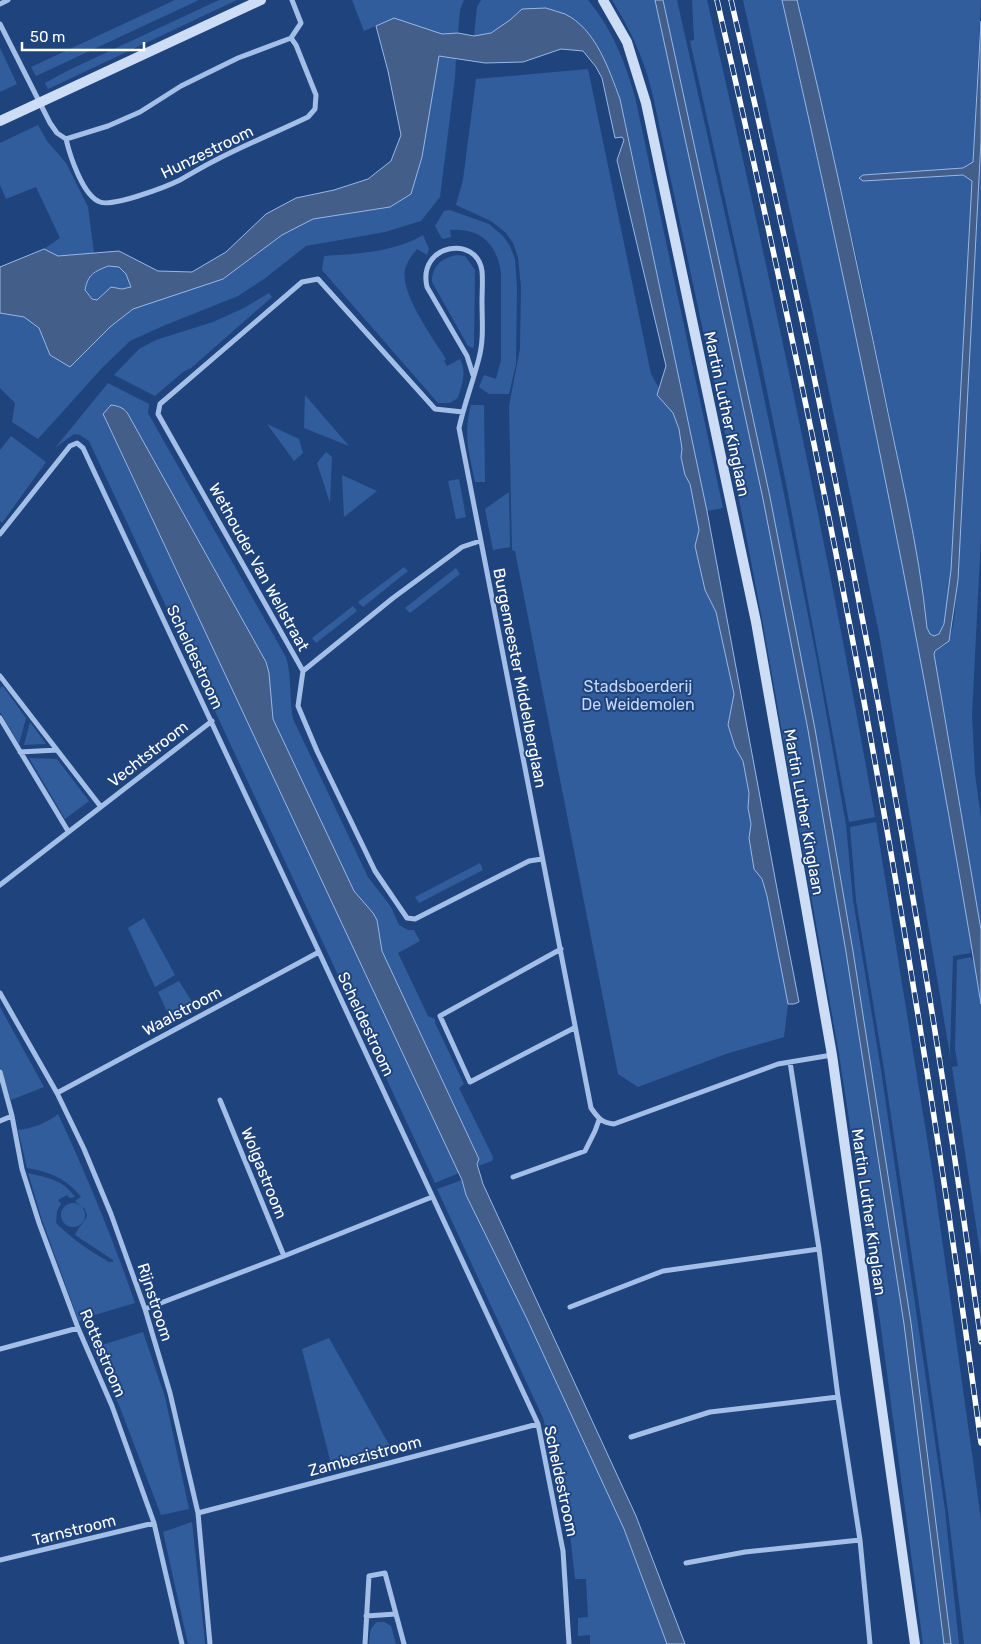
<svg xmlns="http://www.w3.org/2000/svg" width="981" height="1644" font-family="Rubik,sans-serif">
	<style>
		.green { fill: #325d9c }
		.water { fill: #435e89; stroke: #96b8e9; fill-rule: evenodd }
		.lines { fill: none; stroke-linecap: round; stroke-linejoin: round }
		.street { stroke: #a3bee7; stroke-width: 5 }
		.secondary { stroke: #cdddf6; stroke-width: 10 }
		.rail-casing { stroke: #fff; stroke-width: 5.5 }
		.rail { stroke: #1f447d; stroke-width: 4; stroke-dasharray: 11; stroke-linecap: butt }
		.labels { text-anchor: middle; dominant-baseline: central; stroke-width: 4; stroke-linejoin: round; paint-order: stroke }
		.street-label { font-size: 16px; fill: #fff; stroke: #1f447d }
		.park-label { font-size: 16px; fill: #c6d9f6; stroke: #1f447d }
	</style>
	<rect width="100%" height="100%" fill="#1f447d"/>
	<path class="green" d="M175 0H199L36 76 31 67Z
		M219 0H237L48 89 45 83 69 70Z
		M352 0H464L460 10 458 33 442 34 394 18 364 31Z
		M481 0H588C612 29 625 61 635 97L723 508 707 511 626 125 620 99 613 81 603 58 591 38 546 8 522 9 510 20 491 34 474 36 477 7Z
		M612 0H677L737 268 784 494 817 661 846 825 853 900 881 1070 945 1510 959 1644H923L881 1328 839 1054 763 624 740 504 653 96C644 58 632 33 612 0Z
		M692 0H707C769 271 827 543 875 817L849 822 788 493 759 352 690 41 694 40Z
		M743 0H782C853 315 920 630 972 949L970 950 971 953 953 956 950 1051 951 1061 879 633 812 310Z
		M797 0H981L973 162 963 168 859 178 863 181 963 174 972 181 951 570 944 624 939 634 934 636 930 634 927 628 913 538 898 457 856 255Z
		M0 48 17 84 0 92Z
		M439 56 456 58 455 77 440 197 421 221 385 232 306 246 264 279 238 296 163 326 130 341 102 368 38 439 12 422 15 403 0 388V313L24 317 39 328 50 355 70 367 110 327 133 309 223 279 282 235 313 219 390 207 411 194 422 157Z
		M588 69 651 374 673 413 679 429 682 449 681 457 685 475 690 484 699 530 695 546 705 590 716 612 734 694 728 725 736 747 743 761 749 793 748 808 751 824 749 838 767 896 788 1004 784 1037 726 1054 638 1087 618 1074 515 551 512 550 509 406 520 349 521 287 518 257 513 243 506 233 491 221 456 205 463 180 476 79Z
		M38 125 47 141 66 163 88 207 94 253 58 256 44 249 60 238 36 187 6 199 0 185V143Z
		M981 140V536L972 715 975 774 981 818V930L934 654C937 648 942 648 946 644 954 635 955 609 956 597Z
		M450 210 489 224 503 236 510 246 515 259 517 287 516 364 509 394H489L479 387 484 375 496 379 501 360V273C497 244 481 228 450 230L451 237 443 239 441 237 435 226 444 211Z
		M423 235 429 249 427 255 417 249C412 255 407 262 405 269 400 294 433 338 446 359L444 361 447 366 460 359C467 373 462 384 458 398L450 403H438L322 270 324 256C356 254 395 252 423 235Z
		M457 255 465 256 475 270 474 346 473 348 468 346 432 282C432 266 441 258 457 255Z
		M108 266 119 267 126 274 132 287 122 289 111 287 97 300H92L85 290C88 274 94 273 108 266Z
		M269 293 272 297 191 368 183 372 155 396 114 375 139 349 156 340 213 322 244 308Z
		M108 383 149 404 148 413 286 657C292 677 289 698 293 719L368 877 391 907 399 925 408 930H414L420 941 398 953 428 1016 435 1019V1023L464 1084 459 1088 493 1157 492 1161 478 1166 479 1158 382 951 377 920 373 913 354 891 273 719 269 673 266 662 128 414C124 408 119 406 111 405L105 419 459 1173 435 1183 89 441 80 435 74 434 55 448Z
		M305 395 349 446 304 428Z
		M471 405H484L485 482H475C469 452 463 435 471 405Z
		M267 424 299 439 303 453 294 461Z
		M11 436 46 462 2 523 0 521V450Z
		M326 452 332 457 330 503 317 463Z
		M342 475 377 491 344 517Z
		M459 479 466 517 456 519 448 481Z
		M509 492 510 547 493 550 485 509Z
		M404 567 408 571 363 607 358 602Z
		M456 568 460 574 410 613 405 608Z
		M353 606 357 611 316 643 312 638Z
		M3 686 26 718 19 744 0 712V688Z
		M30 722 46 744 24 745Z
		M29 758 57 759 89 801 65 819Z
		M876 822 934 1182 974 1468 981 1521V1644H964L948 1511 920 1311 884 1069 856 900 850 827Z
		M480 863 483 870 419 903 415 897Z
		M144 918 175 975 155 987 128 928Z
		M971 957 972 960H974L981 1004V1258L952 1067 958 1066 955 1050 957 960Z
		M179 981 194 1005 170 1018 158 992Z
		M0 1007 44 1087 11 1100 0 1067Z
		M58 1114C87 1176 113 1239 135 1303L88 1317 79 1322 42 1220 28 1173C48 1178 62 1179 75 1197L70 1198 67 1195 58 1200 61 1204 57 1211 56 1223C72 1239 90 1251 109 1262H113V1260L75 1235C78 1227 84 1223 87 1216L85 1209 75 1201 81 1197C66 1178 50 1172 27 1168L18 1130C31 1129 49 1122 58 1114Z
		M462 1180 466 1195 527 1319 624 1529 667 1644H590V1635L578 1636V1618L588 1617 586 1579H575L568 1516 543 1418 437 1189Z
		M61 1215a12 12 0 1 1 24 0a12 12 0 1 1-24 0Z
		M143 1332 165 1397 189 1509 161 1515 119 1405 93 1348Z
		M329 1338 392 1450 332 1468 302 1349Z
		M192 1522 205 1642V1644H188L163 1532Z
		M377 1622H384L391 1626 396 1644H369C370 1635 369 1628 377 1622Z"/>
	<path class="water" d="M655 0H663L770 497 815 729 853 951 911 1323 951 1644H944L904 1324 846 952 808 730 763 499Z
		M782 0H797C828 127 855 255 882 383 898 464 919 546 927 628L930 634 934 636 939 634 944 624 951 570 972 181 963 175 863 181 859 178 863 175 963 168 973 162 981 21V140L958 580 949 641 935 651 934 654 981 930V1004C926 667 858 333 782 0Z
		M546 8C552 10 559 12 565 14 596 29 609 70 620 99L707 511 778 894 799 1002 794 1004H788L767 896 762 879 754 869 749 838 751 824 748 808 749 793 743 761 735 747 728 725 734 694 716 612 705 590 695 546 699 530 690 484 685 475 681 457 682 449 679 429 673 413 657 395 666 366 617 160 624 140 622 137 615 138 602 78 596 67 583 51 561 49 523 62 485 63 439 56 422 157 411 194 390 207 313 219 282 235 223 279 133 309 110 327 70 367 50 355 39 328 24 317 0 313V267L44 249 58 256 119 251 158 271 192 272 226 252 266 214 296 198 334 190 368 179 391 161 401 135 388 71 376 26 394 18 442 34 458 33 474 36 491 33 510 20 522 9ZM108 266 119 267 126 274 131 287 122 289 111 287 97 300 92 299 85 290C88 274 94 272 108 266Z
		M111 405C119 406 124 408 128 414L266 662 269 673 273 719 354 891 373 913 377 920 382 951 479 1159 477 1164 483 1184 636 1516 685 1644H667L624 1529 527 1319 466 1195 462 1180 105 418 103 414Z"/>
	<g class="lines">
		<path class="street" d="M0 4 8 0
			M0 24 50 123 57 133 66 139 108 126 140 112 181 86 238 58 291 38 301 23 292 0
			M66 139C70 156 83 196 100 202 113 207 166 187 180 180 191 174 202 167 214 161 244 145 277 132 308 117L315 109 316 95 296 45 291 38
			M473 375 467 356 427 287C417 244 477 234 482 271 483 281 482 292 482 301 482 320 484 340 479 358 473 382 464 405 459 428L591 1108C598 1118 602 1123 614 1124L778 1064 832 1055
			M463 412 435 409 318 279 302 282 160 404 158 414 303 671 393 598 462 547 480 541
			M0 534 70 446 77 443 83 448 319 952 538 1424 563 1551 569 1644
			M303 671 298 706 317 751 375 871 407 918 415 919 529 861 542 859
			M0 676 101 807
			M0 718 68 831
			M20 752 57 750
			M0 885 212 721
			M561 949 440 1016 470 1082 574 1028
			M0 993 57 1093 84 1149 111 1214 145 1309 170 1393 198 1513 210 1644
			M790 1062 819 1249 838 1397 860 1540 870 1644
			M0 1072 12 1116 22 1169 39 1223 78 1328 112 1406 154 1523 182 1644
			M57 1093 319 952
			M220 1100 284 1256
			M0 1121 12 1116
			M513 1177 585 1151 595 1131 599 1120
			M570 1307 663 1271 819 1249
			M145 1309 284 1256 432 1197
			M0 1349 78 1328
			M631 1437 710 1412 838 1397
			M198 1513 538 1424
			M0 1560 154 1523
			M686 1563 745 1552 860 1540
			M366 1616 396 1614
			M365 1644 369 1576 385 1573 404 1644"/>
		<path class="secondary" d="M603 0 627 42 646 103 756 622 832 1055 915 1644
			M0 121 261 0"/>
		<g class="rail-casing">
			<path id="rail" d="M717 0C754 161 789 321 822 483 886 801 938 1122 981 1443
				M731 0C834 443 920 891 981 1342"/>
		</g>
		<use href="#rail" class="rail"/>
	</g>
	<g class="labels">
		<g class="street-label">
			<text transform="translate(207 152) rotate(-26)">Hunzestroom</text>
			<text transform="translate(727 414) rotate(78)">Martin Luther Kinglaan</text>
			<text transform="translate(259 567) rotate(61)">Wethouder Van Wellstraat</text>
			<text transform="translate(195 657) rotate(65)">Scheldestroom</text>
			<text transform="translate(520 678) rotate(79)">Burgemeester Middelberglaan</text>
			<text transform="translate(148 754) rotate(-38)">Vechtstroom</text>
			<text transform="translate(804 812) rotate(80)">Martin Luther Kinglaan</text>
			<text transform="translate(182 1011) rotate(-28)">Waalstroom</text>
			<text transform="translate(366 1024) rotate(65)">Scheldestroom</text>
			<text transform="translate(264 1173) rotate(68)">Wolgastroom</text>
			<text transform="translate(869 1212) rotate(82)">Martin Luther Kinglaan</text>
			<text transform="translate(155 1302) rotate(72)">Rijnstroom</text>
			<text transform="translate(103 1353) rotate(67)">Rottestroom</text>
			<text transform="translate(365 1456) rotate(-15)">Zambezistroom</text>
			<text transform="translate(561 1481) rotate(78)">Scheldestroom</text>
			<text transform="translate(74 1530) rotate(-14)">Tarnstroom</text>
		</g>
		<g class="park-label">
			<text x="638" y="686">Stadsboerderij<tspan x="638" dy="18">De Weidemolen</tspan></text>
		</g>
	</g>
	<path d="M22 42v8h122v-8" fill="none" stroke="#ffffff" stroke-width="2.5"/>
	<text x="30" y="42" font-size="15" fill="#ffffff" stroke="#1f447d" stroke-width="4" paint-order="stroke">50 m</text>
</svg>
